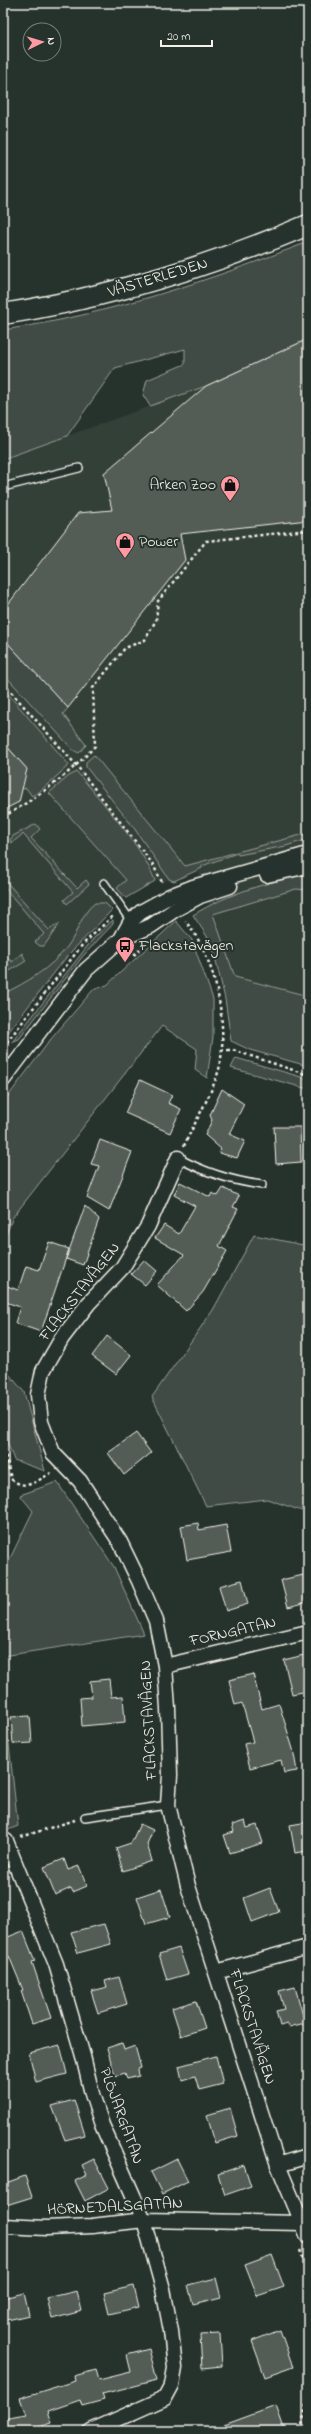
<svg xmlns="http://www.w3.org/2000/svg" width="311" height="2434" font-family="'Indie Flower',sans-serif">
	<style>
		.built { fill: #333f39 }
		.green { fill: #414b45; stroke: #9a9e96 }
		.building { fill: #525c55; stroke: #f4f1e8 }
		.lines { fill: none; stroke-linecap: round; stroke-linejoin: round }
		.lane-casing { stroke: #f4f1e8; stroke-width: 10 }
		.street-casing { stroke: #f4f1e8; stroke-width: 17 }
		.secondary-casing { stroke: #f4f1e8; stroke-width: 23 }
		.path { stroke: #f4f1e8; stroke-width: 2.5; stroke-dasharray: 3 3; stroke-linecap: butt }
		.lane { stroke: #26332d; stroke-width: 7 }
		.street { stroke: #26332d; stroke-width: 14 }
		.secondary { stroke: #26332d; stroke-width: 20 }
		.labels { text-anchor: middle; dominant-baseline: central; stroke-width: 4; stroke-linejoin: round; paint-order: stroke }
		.street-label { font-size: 16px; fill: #f4f1e8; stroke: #26332d }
		.poi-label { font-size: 16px; fill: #f4f1e8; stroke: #26332d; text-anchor: start }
	</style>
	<rect width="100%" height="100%" fill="#26332d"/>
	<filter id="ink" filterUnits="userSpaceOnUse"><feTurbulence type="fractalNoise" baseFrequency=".025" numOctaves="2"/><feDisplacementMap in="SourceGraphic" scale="8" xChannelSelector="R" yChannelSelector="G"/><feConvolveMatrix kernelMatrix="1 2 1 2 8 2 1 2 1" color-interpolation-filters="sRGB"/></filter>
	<g filter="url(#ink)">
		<path class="built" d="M308 339V996L235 977 197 869 174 881 148 880 116 904 79 936 3 1028V459L206 386Z"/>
		<path class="green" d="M308 242V339L206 386 150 406 143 395 147 380 185 364V349L115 368 67 436 3 459V330C108 315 210 280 308 242Z
			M3 638 68 708 63 714 86 745 79 753 73 750 3 673Z
			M3 688 69 765 38 793 32 796 26 788 22 789 26 768 3 742Z
			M94 755 185 866 308 833V839L286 846 238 855 237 853 202 866V868L174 881 169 879 134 828 86 767V762Z
			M77 772C100 800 144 848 155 881L126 898 117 888 126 880 49 793 69 776Z
			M36 824 40 829 31 838 77 888 86 880 89 884 67 904 64 900 73 892 23 834 12 843 10 840 13 836Z
			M308 874V890L296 889 213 914 235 977 308 996V1066L250 1050 231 1041 225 999 212 944 193 915C228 893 268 882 308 874Z
			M3 878 49 930 60 923 44 946H40L35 942 44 934 3 886Z
			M95 903H105L112 910 68 955 3 1039V994C27 982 50 969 67 947 78 933 81 913 95 903Z
			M113 920V924L83 956 19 1039 12 1042 93 939Z
			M176 921 192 940 213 999V1037L207 1078 195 1070 197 1049 162 1026 13 1217 3 1242V1103L51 1039 93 990 107 985Z
			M3 952 12 962 22 953 26 961 3 975V971L9 966 3 960Z
			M236 1058 308 1079V1089L231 1068Z
			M254 1235 308 1246V1513L267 1499 206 1506 152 1397 213 1310Z
			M3 1367 24 1392 45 1471 14 1460 3 1432Z
			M57 1482 114 1567 144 1634 3 1656V1573L33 1511 20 1495Z
			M3 1690 18 1826 3 1832Z"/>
		<path class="building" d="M308 339V520L180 534 185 560 68 708 3 638V611L78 513 112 510 104 473 206 386Z
			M3 742 27 769 19 802 3 810Z
			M140 1080 172 1095 168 1103 181 1109 170 1133 125 1113Z
			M222 1089 244 1104 229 1134 245 1141 237 1158 219 1153 221 1149 205 1135 212 1120 210 1115Z
			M274 1127H300L301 1162 276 1164Z
			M100 1140 132 1152 109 1211 87 1198 99 1166 91 1164Z
			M180 1182 210 1197 212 1193 218 1196 223 1188 239 1196 233 1207 238 1209 219 1246 227 1251 203 1292 186 1311 157 1285 184 1255 155 1238 164 1225 179 1234 195 1206 174 1195Z
			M85 1206 99 1219 83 1265 66 1259Z
			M49 1242 69 1249 41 1332 15 1323 20 1307 3 1301V1297L7 1286 18 1290 26 1266 39 1270Z
			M144 1260 157 1271 145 1285 131 1274Z
			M107 1336 131 1355 116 1374 92 1356Z
			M136 1433 151 1453 124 1475 108 1453Z
			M198 1523 199 1530 226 1525 231 1552 187 1560 181 1526Z
			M308 1574V1602L288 1607 281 1580Z
			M242 1580 248 1604 226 1611 219 1586Z
			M308 1654V1691L292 1694 284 1660Z
			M253 1674 262 1709 279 1704 293 1749 297 1771 284 1773 281 1760 250 1768 244 1744 253 1742 242 1703 235 1705 229 1680Z
			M109 1679 111 1697 123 1696 125 1722 82 1726 80 1698 92 1697 90 1681Z
			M30 1716 32 1743 13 1744 11 1717Z
			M245 1821 247 1828 257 1825 263 1843 230 1853 224 1835 234 1832 232 1825Z
			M308 1822V1851L295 1853 290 1825Z
			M140 1824 153 1830 147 1844 152 1861 123 1871 116 1848 131 1843Z
			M64 1859 68 1870 79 1866 87 1886 73 1892 71 1888 55 1895 44 1867Z
			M270 1888 279 1912 252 1922 244 1898Z
			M161 1889 170 1917 146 1924 137 1897Z
			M104 1924 111 1944 78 1953 71 1932Z
			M23 1931 35 1961 32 1962 51 2018 32 2024 21 1991 23 1990 9 1956 3 1959V1939Z
			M179 1948 188 1974 167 1980 159 1954Z
			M119 1977 127 2004 98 2013 91 1991 107 1987 105 1981Z
			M295 1987 305 2023 289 2027 288 2024 280 2026 276 2011 284 2009 279 1991Z
			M196 2001 205 2028 181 2036 172 2008Z
			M122 2043 124 2050 135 2046 141 2068 138 2069 139 2076 127 2079 125 2073 115 2076 107 2048Z
			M60 2045 67 2074 36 2082 29 2053Z
			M216 2056 223 2084 199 2090 195 2076 182 2080 179 2066Z
			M74 2100 85 2135 65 2140 52 2106Z
			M230 2108 238 2136 215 2143 207 2115Z
			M94 2159 109 2188 85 2201 75 2181 87 2175 82 2165Z
			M177 2159 188 2181 162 2194 151 2172Z
			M244 2165 251 2186 225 2195 218 2174Z
			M25 2176 32 2197 3 2206V2184Z
			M272 2255 284 2287 257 2296 245 2265Z
			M216 2278 221 2298 193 2305 188 2285Z
			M134 2286 139 2307 109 2314 104 2293Z
			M77 2291 82 2311 52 2319 47 2298Z
			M24 2293 29 2315 3 2321V2298Z
			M280 2330 293 2367 265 2377 252 2341Z
			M220 2334 222 2366 202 2368 200 2335Z
			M149 2349 157 2380 102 2394 104 2400 82 2406 80 2400 48 2411 52 2423 26 2431H3V2419L26 2415 20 2398 75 2381 74 2376 96 2370 99 2380 131 2372 127 2355Z
			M276 2406 285 2431H213V2429Z"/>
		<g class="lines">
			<g class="lane-casing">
				<path id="lane" d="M3 487 79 468
					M104 883 131 921
					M3 1059 12 1068
					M178 1158C204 1172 232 1181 262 1185
					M85 1817 168 1805"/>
			</g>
			<g class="street-casing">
				<path id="street" d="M267 875 308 866
					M121 939 151 926 176 909 200 896 230 886
					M3 1080 86 970 121 939 131 921 141 912 170 896 193 887 308 854
					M178 1158 148 1226 122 1268 88 1304 62 1338 43 1371 38 1395 41 1422 53 1453 80 1481 120 1542 139 1581 156 1621 165 1666 168 1708 170 1775 168 1805 188 1886 278 2165 308 2237
					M165 1666 308 1632
					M6 1841 56 1964 83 2056 92 2094 102 2125 144 2220 163 2289 171 2331 175 2368 172 2385 165 2398 91 2431
					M216 1972 308 1947
					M278 2165 308 2156
					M3 2226 47 2228 92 2226 144 2220 301 2223"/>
			</g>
			<g class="secondary-casing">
				<path id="secondary" d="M3 314C108 298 210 266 308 225"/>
			</g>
			<path class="path" d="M3 683 77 766 152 863 163 884
				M3 817C38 797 68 776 95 746L93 688 125 648 145 640 156 620 158 601 206 541 308 530
				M134 955 140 949
				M3 1047 83 944 114 915
				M221 1050H233L308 1075
				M184 1146C194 1123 215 1089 220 1065 228 1021 215 955 185 921
				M3 1444 11 1479C27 1491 35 1482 51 1473
				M21 1837 75 1820
				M300 2250 308 2272
				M301 2431 308 2395"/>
			<use href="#lane" class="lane"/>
			<use href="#street" class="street"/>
			<use href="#secondary" class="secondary"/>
		</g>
	</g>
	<defs>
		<g id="shop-pin" transform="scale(1)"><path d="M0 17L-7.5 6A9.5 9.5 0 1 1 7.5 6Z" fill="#ff9aa2" stroke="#26332d"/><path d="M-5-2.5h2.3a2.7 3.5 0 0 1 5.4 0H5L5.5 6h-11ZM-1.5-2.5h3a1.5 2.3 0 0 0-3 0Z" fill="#111"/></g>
		<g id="bus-pin" transform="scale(1)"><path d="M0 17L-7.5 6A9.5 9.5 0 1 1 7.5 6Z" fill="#ff9aa2" stroke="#26332d"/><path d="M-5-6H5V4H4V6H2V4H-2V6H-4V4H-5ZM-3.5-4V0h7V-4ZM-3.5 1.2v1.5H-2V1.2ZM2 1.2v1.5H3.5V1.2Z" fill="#111"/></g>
	</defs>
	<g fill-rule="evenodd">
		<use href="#shop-pin" x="230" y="485"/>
		<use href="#shop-pin" x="125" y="542"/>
		<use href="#bus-pin" x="125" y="946"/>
	</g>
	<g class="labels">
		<g class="street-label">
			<text transform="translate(158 278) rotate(-17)">VÄSTERLEDEN</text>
			<text transform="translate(80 1292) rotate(-52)">FLACKSTAVÄGEN</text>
			<text transform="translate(233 1632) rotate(-13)">FORNGATAN</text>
			<text transform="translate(149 1720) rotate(-93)">FLACKSTAVÄGEN</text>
			<text transform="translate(252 2027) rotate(72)">FLACKSTAVÄGEN</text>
			<text transform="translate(121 2116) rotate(70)">PLÖJARGATAN</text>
			<text transform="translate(115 2207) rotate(-3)">HÖRNEDALSGATAN</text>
		</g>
		<g class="poi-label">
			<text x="216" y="485" text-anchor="end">Arken Zoo</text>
			<text x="139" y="542">Power</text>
			<text x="139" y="946">Flackstavägen</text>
		</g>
	</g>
	<rect width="311" height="2434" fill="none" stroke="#26332d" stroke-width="16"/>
	<rect x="8" y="8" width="295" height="2418" fill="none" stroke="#f4f1e8" stroke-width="1.5" filter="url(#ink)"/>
	<g transform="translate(42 42) rotate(85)"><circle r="19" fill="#26332d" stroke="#787f78"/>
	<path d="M0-3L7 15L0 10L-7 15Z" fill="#ff9aa2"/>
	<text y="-6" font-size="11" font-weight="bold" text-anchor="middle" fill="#f4f1e8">N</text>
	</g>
	<path d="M161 40v6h51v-6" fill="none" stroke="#f4f1e8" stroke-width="2"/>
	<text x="167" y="40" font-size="12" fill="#f4f1e8" stroke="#26332d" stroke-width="3" paint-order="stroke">20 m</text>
</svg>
